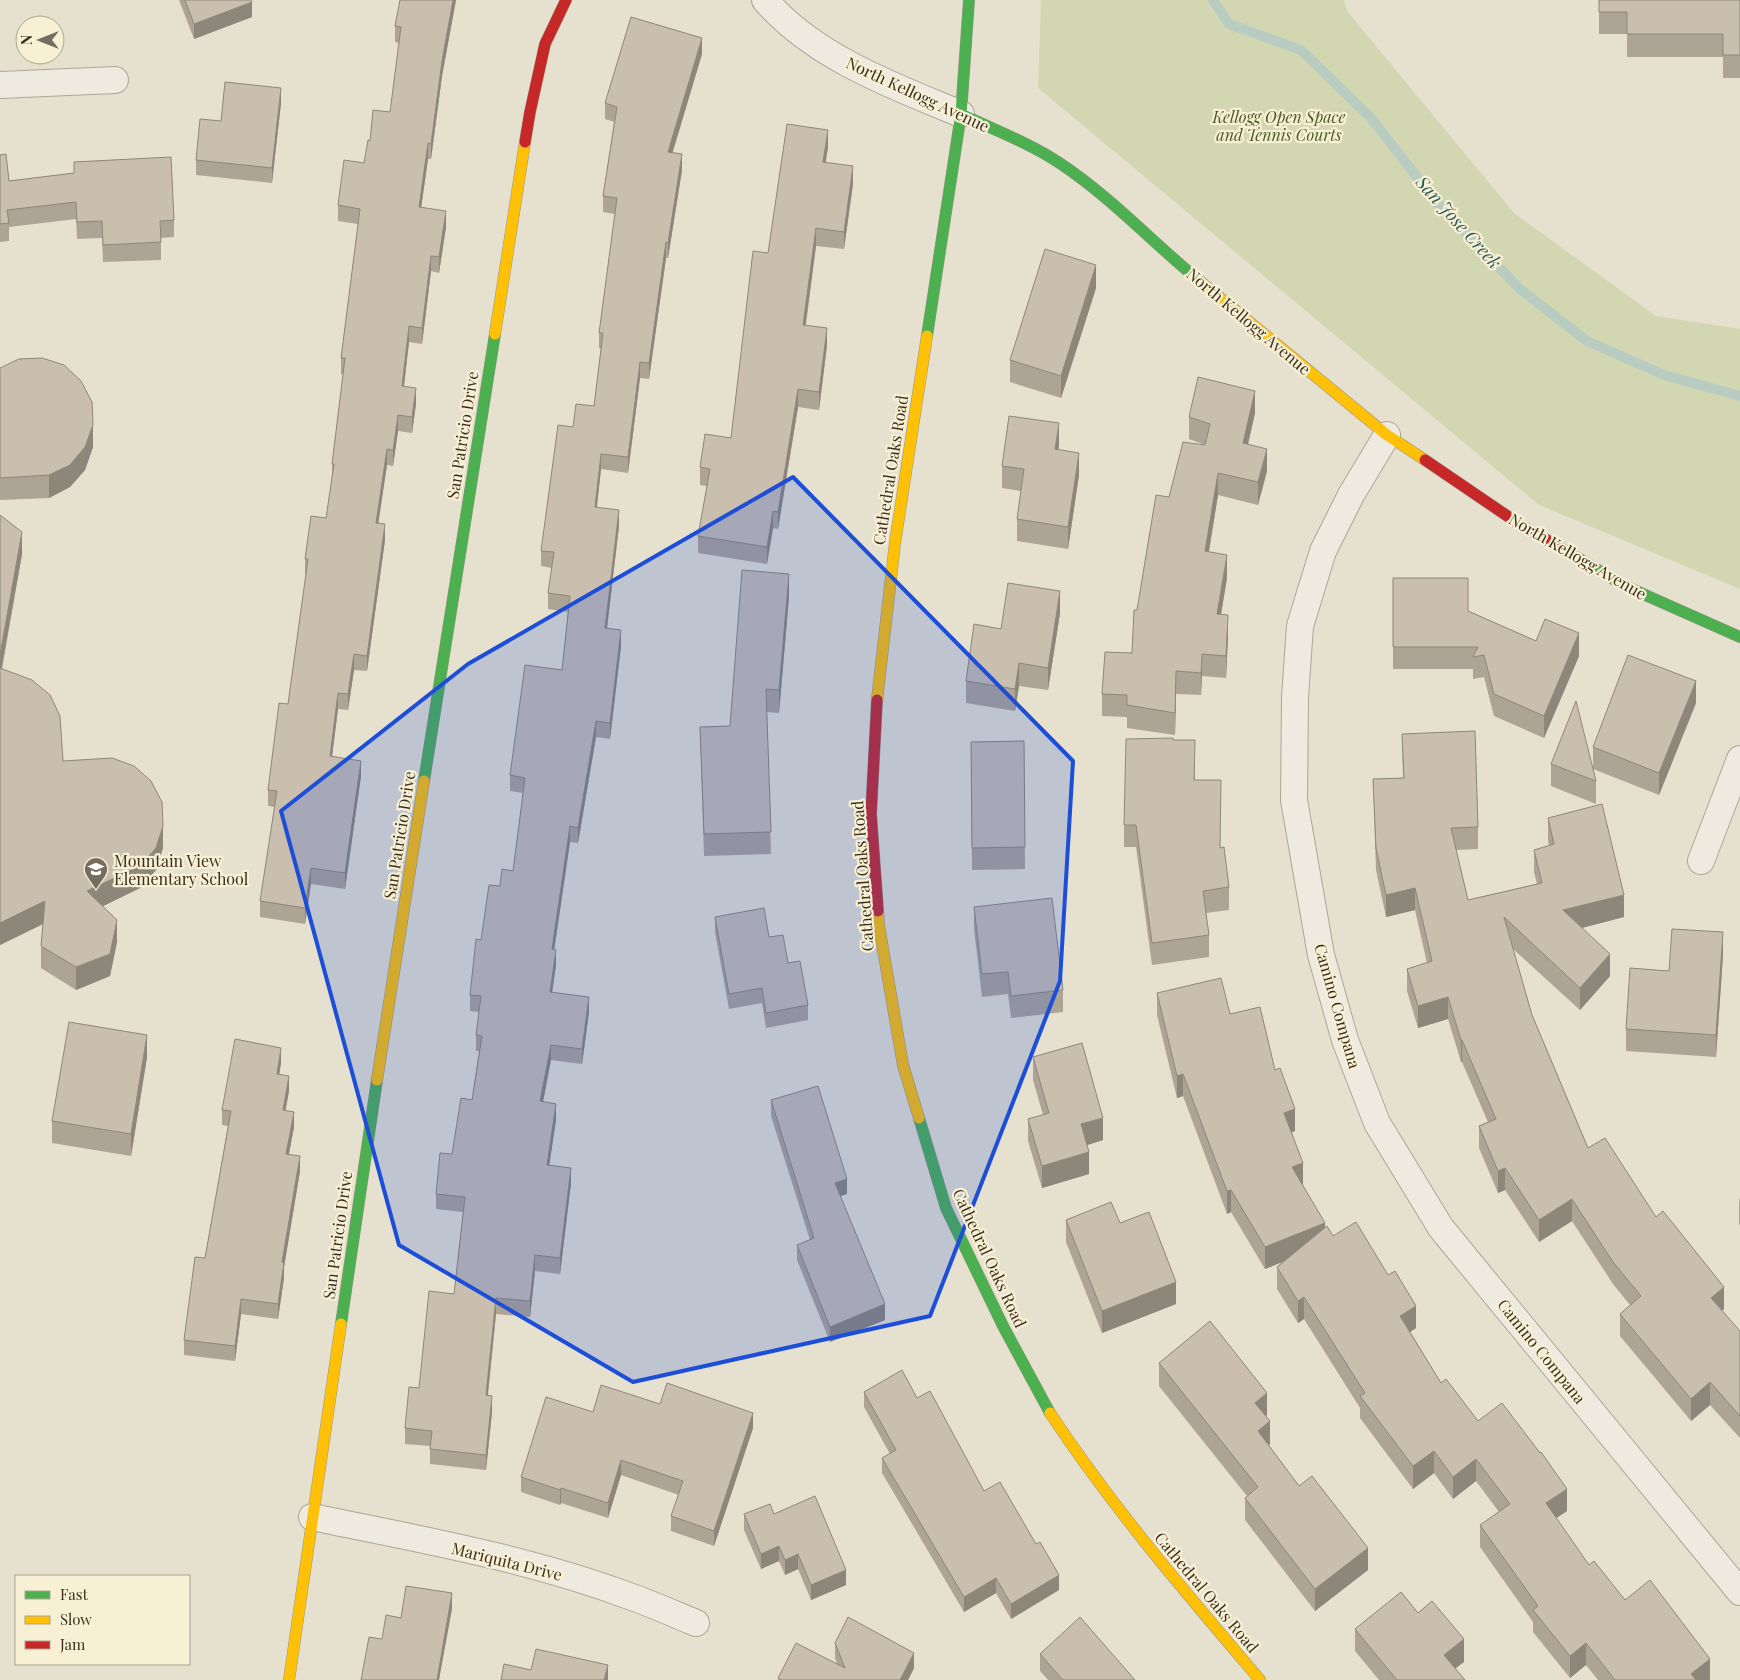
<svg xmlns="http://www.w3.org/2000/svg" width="1740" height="1680" font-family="'Playfair Display',serif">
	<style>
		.green { fill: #d3d7b1 }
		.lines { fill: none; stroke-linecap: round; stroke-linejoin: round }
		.stream { stroke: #b9ccc2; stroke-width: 10 }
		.street-casing { stroke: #aca697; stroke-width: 28 }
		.fast-casing { stroke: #9b9588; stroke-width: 12 }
		.slow-casing { stroke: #9b9588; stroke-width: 12 }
		.jam-casing { stroke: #9b9588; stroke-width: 12 }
		.street { stroke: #eeeae0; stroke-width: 26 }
		.fast { stroke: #4caf50; stroke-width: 11 }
		.slow { stroke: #ffc107; stroke-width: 11 }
		.jam { stroke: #c62828; stroke-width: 11 }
		.wall { fill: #aea496 }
		.shaded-wall { fill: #8d867a }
		.building { fill: #cabfaf; stroke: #8d867a }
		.marked { fill: #1d4ed8; fill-opacity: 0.2; stroke: #1d4ed8; stroke-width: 4; stroke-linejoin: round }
		.labels { text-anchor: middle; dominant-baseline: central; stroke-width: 4.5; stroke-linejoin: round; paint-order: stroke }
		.street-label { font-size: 16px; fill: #3b2e1e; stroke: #f7f0d5 }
		.park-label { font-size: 16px; font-style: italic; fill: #485924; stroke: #f7f0d5 }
		.poi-label { font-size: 16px; fill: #3b2e1e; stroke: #f7f0d5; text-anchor: start }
		.water-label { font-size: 18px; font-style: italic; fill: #2d5b5c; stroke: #f7f0d5 }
	</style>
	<rect width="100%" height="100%" fill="#e6e1cf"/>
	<path class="green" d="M1041 0H1344L1347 11 1514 213 1656 316 1740 329V589L1539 505 1038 88Z"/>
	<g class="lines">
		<path class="stream" d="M1213 0 1229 24 1301 50 1371 118 1439 205 1520 289 1587 341 1664 375 1740 396"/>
		<g class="street-casing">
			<path id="street" d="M765 0C814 57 893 86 961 114
				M0 85 115 80
				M1387 435 1351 495 1323 551 1300 626 1295 697 1294 800 1321 955 1345 1040 1377 1123 1441 1228 1740 1592
				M1701 861 1740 759
				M312 1517C418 1539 527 1558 629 1596 652 1604 674 1614 696 1623"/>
		</g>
		<g class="fast-casing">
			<path id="fast" d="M961 114C994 130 1030 143 1061 164 1112 198 1154 244 1202 283
				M927 336 961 114 969 0
				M1554 544 1625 586 1740 637
				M424 781 495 334
				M919 1118 946 1208 1003 1326 1050 1413
				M341 1324 377 1080"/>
		</g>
		<g class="slow-casing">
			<path id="slow" d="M1202 283 1387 435 1425 460
				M495 334 525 142
				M877 700 895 543 927 336
				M878 911 879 926 903 1065 919 1118
				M377 1080 424 781
				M1050 1413C1113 1508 1186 1593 1260 1680
				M289 1680 341 1324"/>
		</g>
		<g class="jam-casing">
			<path id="jam" d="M525 142 530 112 545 44 566 0
				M1425 460 1522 526 1554 544
				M877 700 871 814 878 911"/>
		</g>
		<use href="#street" class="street"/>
		<use href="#fast" class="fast"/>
		<use href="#slow" class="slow"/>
		<use href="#jam" class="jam"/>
	</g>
	<path class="wall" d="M179 0H251L252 17 194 39Z
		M400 0H456L442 76 431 159H428L421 208 446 227 439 273 431 271 422 344 409 342 404 387 416 404 412 433 398 431 393 466 387 465 378 523 385 540 367 671 354 670 348 710 338 709 332 757 361 776 345 889 311 884 305 924 260 917V901L275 807 268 806V790L288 704 306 575H305V559L326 518 332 480V464L343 374H341V358L358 224 338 221V205L364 163 370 141 390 112 399 43 395 42V26Z
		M1599 0H1740V78H1723V57H1627V34H1599Z
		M702 54 672 153 682 170 668 258H666L649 379 640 378 628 473 601 469 597 507 619 526 607 629 621 646 610 739 596 737 578 843 570 842 554 950 556 965 552 992 589 1012 582 1064 551 1060 543 1102 556 1120 549 1165 571 1183 560 1274 535 1271 530 1317 496 1314 488 1395 492 1412 486 1470 430 1464V1446L405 1444V1428L419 1388 454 1294 463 1212 436 1209V1194L452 1154 472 1100 479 1051H476V1035L479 1012 470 1011V995L481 940 500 886 513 871 523 793 510 791V775L562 670 568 612 548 609V593L552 568 541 566V551L573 427 594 406 601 349 599 348V333L615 214 603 212V196L614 122 605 119V103Z
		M281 103 272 183 196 175V160L221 121Z
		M828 147 825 162 853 184 844 249 816 246 806 325 827 345 819 410 798 407 778 529 773 528 767 564 698 553V536L707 486 700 485V467L731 438 768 253Z
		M0 155 9 181 74 173V162L174 220V237L161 238V260L103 262 102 238 77 239 76 219 9 227V241L0 242Z
		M1096 288 1061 398 1010 382V360Z
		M0 368 93 447 85 470 70 487 49 498 0 500Z
		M1255 413 1248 444 1267 471 1258 505 1218 495 1209 552 1227 578 1221 615 1228 637 1226 678 1202 676 1201 695 1176 694 1175 735 1127 728V717L1102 716V694L1132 653 1137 610 1169 497 1205 445 1189 439V417Z
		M1059 446 1058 449 1079 475 1068 549 1017 541V519L1021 491 1002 488V466Z
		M0 515 22 554 2 669 63 761 163 848 156 870 140 888 103 906 117 942 110 976 76 990 41 968V946L43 924 0 945Z
		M1393 578 1536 641 1579 656 1544 738 1494 716 1484 677 1473 679V669H1393Z
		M789 597 779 713 767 712 771 854 704 856 700 727 730 726Z
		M1060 613 1048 690 1019 686 1015 711 966 703V681L1001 629Z
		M1696 703 1659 795 1593 769 1596 781V804L1551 786V764L1593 769V747Z
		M1402 734 1478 827V849L1456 850 1468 900 1537 884 1534 872V850L1549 846 1548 840V818L1624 917 1581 928 1610 976 1580 1010 1512 948 1532 1015 1588 1148 1656 1217 1724 1309 1722 1311 1740 1331V1438L1710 1405 1691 1421 1620 1336V1314L1630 1305 1613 1284 1572 1221 1539 1242 1505 1190 1498 1193 1479 1148V1126L1488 1122 1462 1062H1461L1448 1019 1418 1028 1407 991V969L1427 963 1415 910 1386 917 1376 870 1373 779 1403 778Z
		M1173 740 1195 762V780L1220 848 1229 887V910L1206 913 1209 935V957L1152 965 1136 847H1124V825Z
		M1024 741 1025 869 972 870 971 742Z
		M974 907 1063 990V1012L1011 1018 1008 994 982 997 974 929Z
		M715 917 769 937 788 963 808 1005V1020L766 1028 762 1003 729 1009 715 932Z
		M1723 955 1716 1057 1626 1051V1029L1669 971Z
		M1157 993 1230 1014 1275 1070 1295 1131 1292 1132 1303 1185 1325 1227 1416 1328 1410 1332 1441 1383 1567 1511 1556 1518 1589 1565 1710 1680H1598L1586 1665 1570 1678 1533 1632V1622L1480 1547V1525L1499 1512 1476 1481 1453 1499 1434 1473 1413 1489 1360 1418V1408L1304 1319 1298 1323 1277 1289V1267L1282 1262 1265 1269 1231 1212 1227 1214 1183 1096 1177 1098 1157 1015Z
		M147 1057 131 1156 52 1143V1121Z
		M1033 1057 1103 1140 1087 1145 1089 1174 1042 1188 1028 1141V1119L1043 1115 1033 1080Z
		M281 1063 279 1074 289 1091 285 1111 294 1127 289 1154 300 1171 284 1267V1278L278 1319 241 1314 235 1361 184 1355V1340L205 1258 228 1126 222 1125V1110Z
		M771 1100 847 1194 840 1196 885 1320 830 1342 797 1260V1245L810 1240 771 1116Z
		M1740 1197V1225L1739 1224V1202Z
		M1066 1220 1176 1304 1102 1333 1066 1242Z
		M1159 1363 1267 1415 1266 1416 1270 1444 1268 1445 1299 1486 1368 1570 1315 1611 1245 1520V1498L1247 1496 1159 1386Z
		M864 1392 917 1398 984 1491 1059 1590 1011 1619 996 1593 964 1612 882 1473V1458L890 1454 864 1407Z
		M660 1404 753 1428 714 1546 671 1531V1516L679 1495 621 1475 608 1518 561 1503 560 1505 521 1492V1477L593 1412Z
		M744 1514H774L846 1585 811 1600 798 1569 785 1575 779 1561 761 1569 744 1530Z
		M1418 1613 1464 1662 1455 1668 1465 1680H1379L1355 1651V1629Z
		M835 1643 914 1668 908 1680H778V1678L837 1664 835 1658Z
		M1040 1654 1135 1680H1048L1040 1671Z"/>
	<path class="shaded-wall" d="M453 0H456L442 76 431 159V144L442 61Z
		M252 2V17L194 39V24Z
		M702 38V54L668 168V152Z
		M281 88V103L272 183V168Z
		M828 130V147L823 180V162Z
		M428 143V159L419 223V207Z
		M682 154V170L668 258V243Z
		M853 166V184L844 249V232Z
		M446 211V227L439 273V257Z
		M816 228V246L803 342V325Z
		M666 242V258L649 379V363Z
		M431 256V271L422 344V328Z
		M1096 265V288L1061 398V376Z
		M409 326V342L402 402V386Z
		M827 328V345L819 410V392Z
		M640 362V378L628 473V457Z
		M416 388V404L412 433V417Z
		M798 389V407L778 529V512Z
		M1255 391V413L1243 466V443Z
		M398 415V431L393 466V450Z
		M1059 423V446L1055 471V449Z
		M93 425V447L85 470 70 487 49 498V475Z
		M387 449V465L376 539V523Z
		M1267 449V471L1258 505V482Z
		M1079 453V475L1068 549V527Z
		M601 454V469L595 523V507Z
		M1218 473V495L1205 574V551Z
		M619 510V526L605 644V628Z
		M773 511V528L767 564V547Z
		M385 524V540L367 671V656Z
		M22 532V554L0 677V655Z
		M1227 555V578L1217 637V614Z
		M789 574V597L779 713V690Z
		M1060 591V613L1048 690V668Z
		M1228 615V637L1226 678V656Z
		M621 630V646L610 739V723Z
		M1579 633V656L1544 738V716Z
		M354 654V670L348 710V694Z
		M1202 654V676L1201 695V673Z
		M1019 663V686L1015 711V689Z
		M1176 671V694L1175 735V713Z
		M1696 681V703L1659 795V773Z
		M338 693V709L330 772V756Z
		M596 721V737L578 843V828Z
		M361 761V776L345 889V873Z
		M163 826V848L156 870 140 888 87 914V891Z
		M570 826V842L552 965V949Z
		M311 868V884L305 924V908Z
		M1415 888V910L1386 917V895Z
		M1624 895V917L1563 933V910Z
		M45 901V923L0 945V923Z
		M117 920V942L110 976 76 990V967Z
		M1723 932V955L1716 1057V1035Z
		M556 950V965L550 1007V992Z
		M1610 954V976L1580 1010V988Z
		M589 997V1012L582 1064V1049Z
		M1448 997V1019L1418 1028V1006Z
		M147 1035V1057L131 1156V1134Z
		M1461 1040H1462V1062H1461Z
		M551 1045V1060L540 1117V1101Z
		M281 1048V1063L277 1089V1074Z
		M1183 1074V1096L1177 1098V1076Z
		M289 1076V1091L283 1125V1110Z
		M556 1104V1120L547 1181V1165Z
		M1295 1109V1131L1284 1135V1113Z
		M294 1112V1127L286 1169V1154Z
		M1103 1118V1140L1081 1147V1124Z
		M1089 1152V1174L1042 1188V1166Z
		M300 1156V1171L284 1267V1278L278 1319V1304L282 1262Z
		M1303 1163V1185L1292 1167Z
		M571 1168V1183L560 1274V1258Z
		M1505 1168V1190L1498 1193V1171Z
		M847 1179V1194L835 1198V1183Z
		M1231 1190V1212L1227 1214V1191Z
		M1572 1199V1221L1539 1242V1220Z
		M1325 1223V1245L1265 1269V1247Z
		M535 1255V1271L530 1317V1301Z
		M1176 1282V1304L1102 1333V1311Z
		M1724 1287V1309L1711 1320V1298Z
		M1304 1297V1319L1298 1323V1301Z
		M496 1298V1314L486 1411V1395Z
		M241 1299V1314L235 1361V1346Z
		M885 1304V1320L830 1342V1327Z
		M1416 1306V1328L1400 1339V1316Z
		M1710 1382V1405L1691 1421V1399Z
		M1267 1393V1415L1255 1425V1403Z
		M492 1396V1412L486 1470V1455Z
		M753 1413V1428L714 1546V1531Z
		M1270 1421V1444L1258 1454V1431Z
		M1434 1451V1473L1413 1489V1466Z
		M1476 1459V1481L1453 1499V1477Z
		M621 1460V1475L608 1518V1503Z
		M561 1488V1503L560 1505V1490Z
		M1567 1489V1511L1546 1525V1503Z
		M779 1546V1561L761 1569V1554Z
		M1368 1548V1570L1315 1611V1589Z
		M798 1554V1569L785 1575V1560Z
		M846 1570V1585L811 1600V1585Z
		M1059 1575V1590L1011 1619V1604Z
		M996 1578V1593L964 1612V1597Z
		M452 1593V1609L439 1680H437Z
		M1464 1639V1662L1444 1677V1655Z
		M1586 1643V1665L1570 1678V1656Z
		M914 1653V1668L908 1680H900Z
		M1710 1659V1680H1691V1674Z
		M608 1665V1680H604Z"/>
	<path class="building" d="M185 0H251L252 2 194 24Z
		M400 0H453L442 61 431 144 428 143 419 207 446 211 439 257 431 256 422 328 409 326 402 386 416 388 412 417 398 415 393 450 387 449 376 523 385 524 367 656 354 654 348 694 338 693 330 756 361 761 345 873 311 868 305 908 260 901 277 791 268 790 279 703 288 704 308 559H305L311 516 326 518 334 464H332L345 358H341L360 209 338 205 344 160 364 163 368 140 370 141 373 110 390 112 401 27 395 26Z
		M1599 0H1740V55H1723V34H1627V12H1599Z
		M631 17 702 38 668 152 682 154 668 243 666 242 649 363 640 362 628 457 601 454 595 507 619 510 605 628 621 630 610 723 596 721 578 828 570 826 552 949 556 950 550 992 589 997 582 1049 551 1045 540 1101 556 1104 547 1165 571 1168 560 1258 535 1255 530 1301 496 1298 486 1395 492 1396 486 1455 430 1449 432 1431 405 1428 409 1387 419 1388 429 1291 454 1294 465 1197 436 1194 440 1153 452 1154 461 1098 472 1100 482 1036 476 1035 481 996 470 995 476 939 481 940 489 885 500 886 502 869 513 871 525 778 510 775 525 665 562 670 570 596 548 593 554 552 541 551 558 425 573 427 576 404 594 406 603 333H599L617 198 603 196 617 107 605 103Z
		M225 82 281 88 272 168 196 160 200 119 221 121Z
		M787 124 828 130 823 162 853 166 844 232 816 228 803 325 827 328 819 392 798 389 778 512 773 511 767 547 698 536 710 469 700 467 705 434 731 438 753 251 768 253Z
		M6 154 9 181 74 173V162L171 157 174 220 160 221 161 242 103 245 102 221 77 222 76 202 7 210 9 223 0 224V155Z
		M1045 249 1096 265 1061 376 1010 360Z
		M42 358 64 365 81 381 92 402 93 425 85 447 70 465 49 475 0 478V368L19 359Z
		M1198 377 1255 391 1243 443 1267 449 1258 482 1218 473 1205 551 1227 555 1217 614 1228 615 1226 656 1202 654 1201 673 1176 671 1175 713 1127 705V695L1102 694 1105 652 1132 653 1134 610H1137L1156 495 1169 497 1183 442 1205 445 1210 424 1189 417Z
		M1009 416 1059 423 1055 449 1079 453 1068 527 1017 519 1024 469 1002 466Z
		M0 515 22 532 0 655Z
		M742 570 789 574 779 690 766 689 771 832 704 834 700 727 730 726Z
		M1393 578H1468V611L1536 641 1545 619 1579 633 1544 716 1494 694 1484 655 1473 657 1478 647H1393Z
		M1008 583 1060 591 1048 668 1019 663 1015 689 966 681 974 624 1001 629Z
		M1628 655 1696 681 1659 773 1593 747Z
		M0 668 32 680 50 695 60 716 63 761 112 758 134 766 151 781 162 802 163 826 156 848 140 866 87 891 117 920 110 954 76 967 41 946 45 901 0 923Z
		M1576 701 1596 781 1551 764Z
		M1475 731 1478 827 1451 828 1468 900 1542 883 1534 850 1554 844 1548 818 1602 804 1624 895 1563 910 1610 954 1580 988 1504 917 1532 1015 1588 1148 1605 1138 1656 1217 1663 1211 1724 1287 1711 1298 1740 1331V1416L1710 1382 1691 1399 1620 1314 1641 1296 1613 1262 1572 1199 1539 1220 1505 1168 1498 1171 1479 1126 1496 1119 1462 1040H1461L1448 997 1418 1006 1407 969 1432 961 1415 888 1386 895 1376 848 1373 779 1404 778 1402 734Z
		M1173 738V740H1195L1194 780H1221L1220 848 1224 847 1229 887 1203 891 1209 935 1152 943 1136 825H1124L1126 739Z
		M1024 741 1025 847 972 848 971 742Z
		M1052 898 1063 990 1011 996 1008 972 982 974 974 907Z
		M764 908 769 937 783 935 788 963 800 961 808 1005 766 1013 762 988 729 994 715 917Z
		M1672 929 1723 932 1716 1035 1626 1029 1630 968 1669 971Z
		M1221 978 1230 1014 1260 1007 1275 1070 1280 1068 1295 1109 1284 1113 1303 1163 1292 1167 1325 1223 1265 1247 1231 1190 1227 1191 1183 1074 1177 1076 1157 993Z
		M69 1022 147 1035 131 1134 52 1121Z
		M235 1039 281 1048 277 1074 289 1076 283 1110 294 1112 286 1154 300 1156 282 1262 284 1263 278 1304 241 1299 235 1346 184 1340 195 1257 205 1258 231 1111 222 1110Z
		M1082 1043 1103 1118 1081 1124 1089 1152 1042 1166 1028 1119 1049 1113 1033 1057Z
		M818 1086 847 1179 835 1183 885 1304 830 1327 797 1245 814 1238 771 1100Z
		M1111 1202 1120 1223 1149 1212 1176 1282 1102 1311 1066 1220Z
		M1356 1222 1388 1275 1395 1271 1416 1306 1400 1316 1441 1383 1446 1379 1478 1421 1502 1403 1540 1453 1541 1452 1567 1489 1546 1503 1589 1565 1594 1561 1625 1600 1650 1580 1710 1659 1691 1674 1696 1680H1615L1586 1643 1570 1656 1533 1610 1538 1606 1480 1525 1510 1504 1476 1459 1453 1477 1434 1451 1413 1466 1360 1396 1365 1393 1304 1297 1298 1301 1277 1267 1327 1226 1333 1236Z
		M1210 1321 1267 1393 1255 1403 1270 1421 1258 1431 1299 1486 1312 1476 1368 1548 1315 1589 1245 1498 1258 1487 1159 1363Z
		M902 1370 917 1398 930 1391 984 1491 1000 1482 1036 1544 1040 1542 1059 1575 1011 1604 996 1578 964 1597 882 1458 896 1450 864 1392Z
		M667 1383 753 1413 714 1531 671 1516 683 1481 621 1460 608 1503 561 1488 560 1490 521 1477 546 1397 593 1412 601 1385 660 1404Z
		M815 1496 846 1570 811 1585 798 1554 785 1560 779 1546 761 1554 744 1514 770 1504 774 1514Z
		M406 1586 452 1593 437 1680H361L369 1637 382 1639 386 1615 401 1618Z
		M1401 1592 1418 1613 1432 1601 1464 1639 1444 1655 1465 1680H1397L1355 1629Z
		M848 1617 914 1653 900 1680H781L778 1678 796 1643 845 1668 835 1643Z
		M1080 1617 1135 1680H1063L1040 1654Z
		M536 1649 608 1665 604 1680H501L504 1664 531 1670Z"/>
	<path class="marked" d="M793 477 1073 761 1060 981 930 1316 633 1382 399 1245 281 811 468 664Z"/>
	<defs>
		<g id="school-pin" transform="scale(1.25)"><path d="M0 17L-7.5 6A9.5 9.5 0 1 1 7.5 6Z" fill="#776d5c" stroke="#f7f0d5"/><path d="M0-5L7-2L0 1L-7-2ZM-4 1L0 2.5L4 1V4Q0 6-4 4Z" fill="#fff"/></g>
	</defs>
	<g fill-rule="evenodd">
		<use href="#school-pin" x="96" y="869"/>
	</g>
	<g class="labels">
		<g class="street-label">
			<text transform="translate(918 94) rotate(25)">North Kellogg Avenue</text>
			<text transform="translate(1249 321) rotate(40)">North Kellogg Avenue</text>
			<text transform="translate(462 435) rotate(-81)">San Patricio Drive</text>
			<text transform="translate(890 470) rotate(-81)">Cathedral Oaks Road</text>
			<text transform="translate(1578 556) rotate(30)">North Kellogg Avenue</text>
			<text transform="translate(399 835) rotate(-81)">San Patricio Drive</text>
			<text transform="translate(862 876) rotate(-94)">Cathedral Oaks Road</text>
			<text transform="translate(1338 1006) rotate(74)">Camino Compana</text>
			<text transform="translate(337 1235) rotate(-82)">San Patricio Drive</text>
			<text transform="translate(990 1258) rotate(65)">Cathedral Oaks Road</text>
			<text transform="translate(1542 1351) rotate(51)">Camino Compana</text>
			<text transform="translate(507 1561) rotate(14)">Mariquita Drive</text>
			<text transform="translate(1207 1592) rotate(50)">Cathedral Oaks Road</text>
		</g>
		<g class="park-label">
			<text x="1279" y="116">Kellogg Open Space<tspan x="1279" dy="18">and Tennis Courts</tspan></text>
		</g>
		<g class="poi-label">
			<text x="114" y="860">Mountain View<tspan x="114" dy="18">Elementary School</tspan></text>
		</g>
		<g class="water-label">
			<text transform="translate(1459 222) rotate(48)">San Jose Creek</text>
		</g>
	</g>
	<rect x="15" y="1575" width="175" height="90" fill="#f7f0d5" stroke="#aca28c"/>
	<rect x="25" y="1591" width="25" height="8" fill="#4caf50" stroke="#aca28c"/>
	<text x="60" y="1600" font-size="15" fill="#3b2e1e">Fast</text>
	<rect x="25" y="1616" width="25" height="8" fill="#ffc107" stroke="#aca28c"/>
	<text x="60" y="1625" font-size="15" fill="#3b2e1e">Slow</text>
	<rect x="25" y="1641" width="25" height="8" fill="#c62828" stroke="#aca28c"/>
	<text x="60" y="1650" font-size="15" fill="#3b2e1e">Jam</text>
	<g transform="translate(40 40) rotate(270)"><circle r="24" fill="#f7f0d5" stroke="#aca28c"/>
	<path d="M0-4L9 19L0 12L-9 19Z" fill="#776d5c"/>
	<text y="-8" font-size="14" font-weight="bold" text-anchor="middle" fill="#3b2e1e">N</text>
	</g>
</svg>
